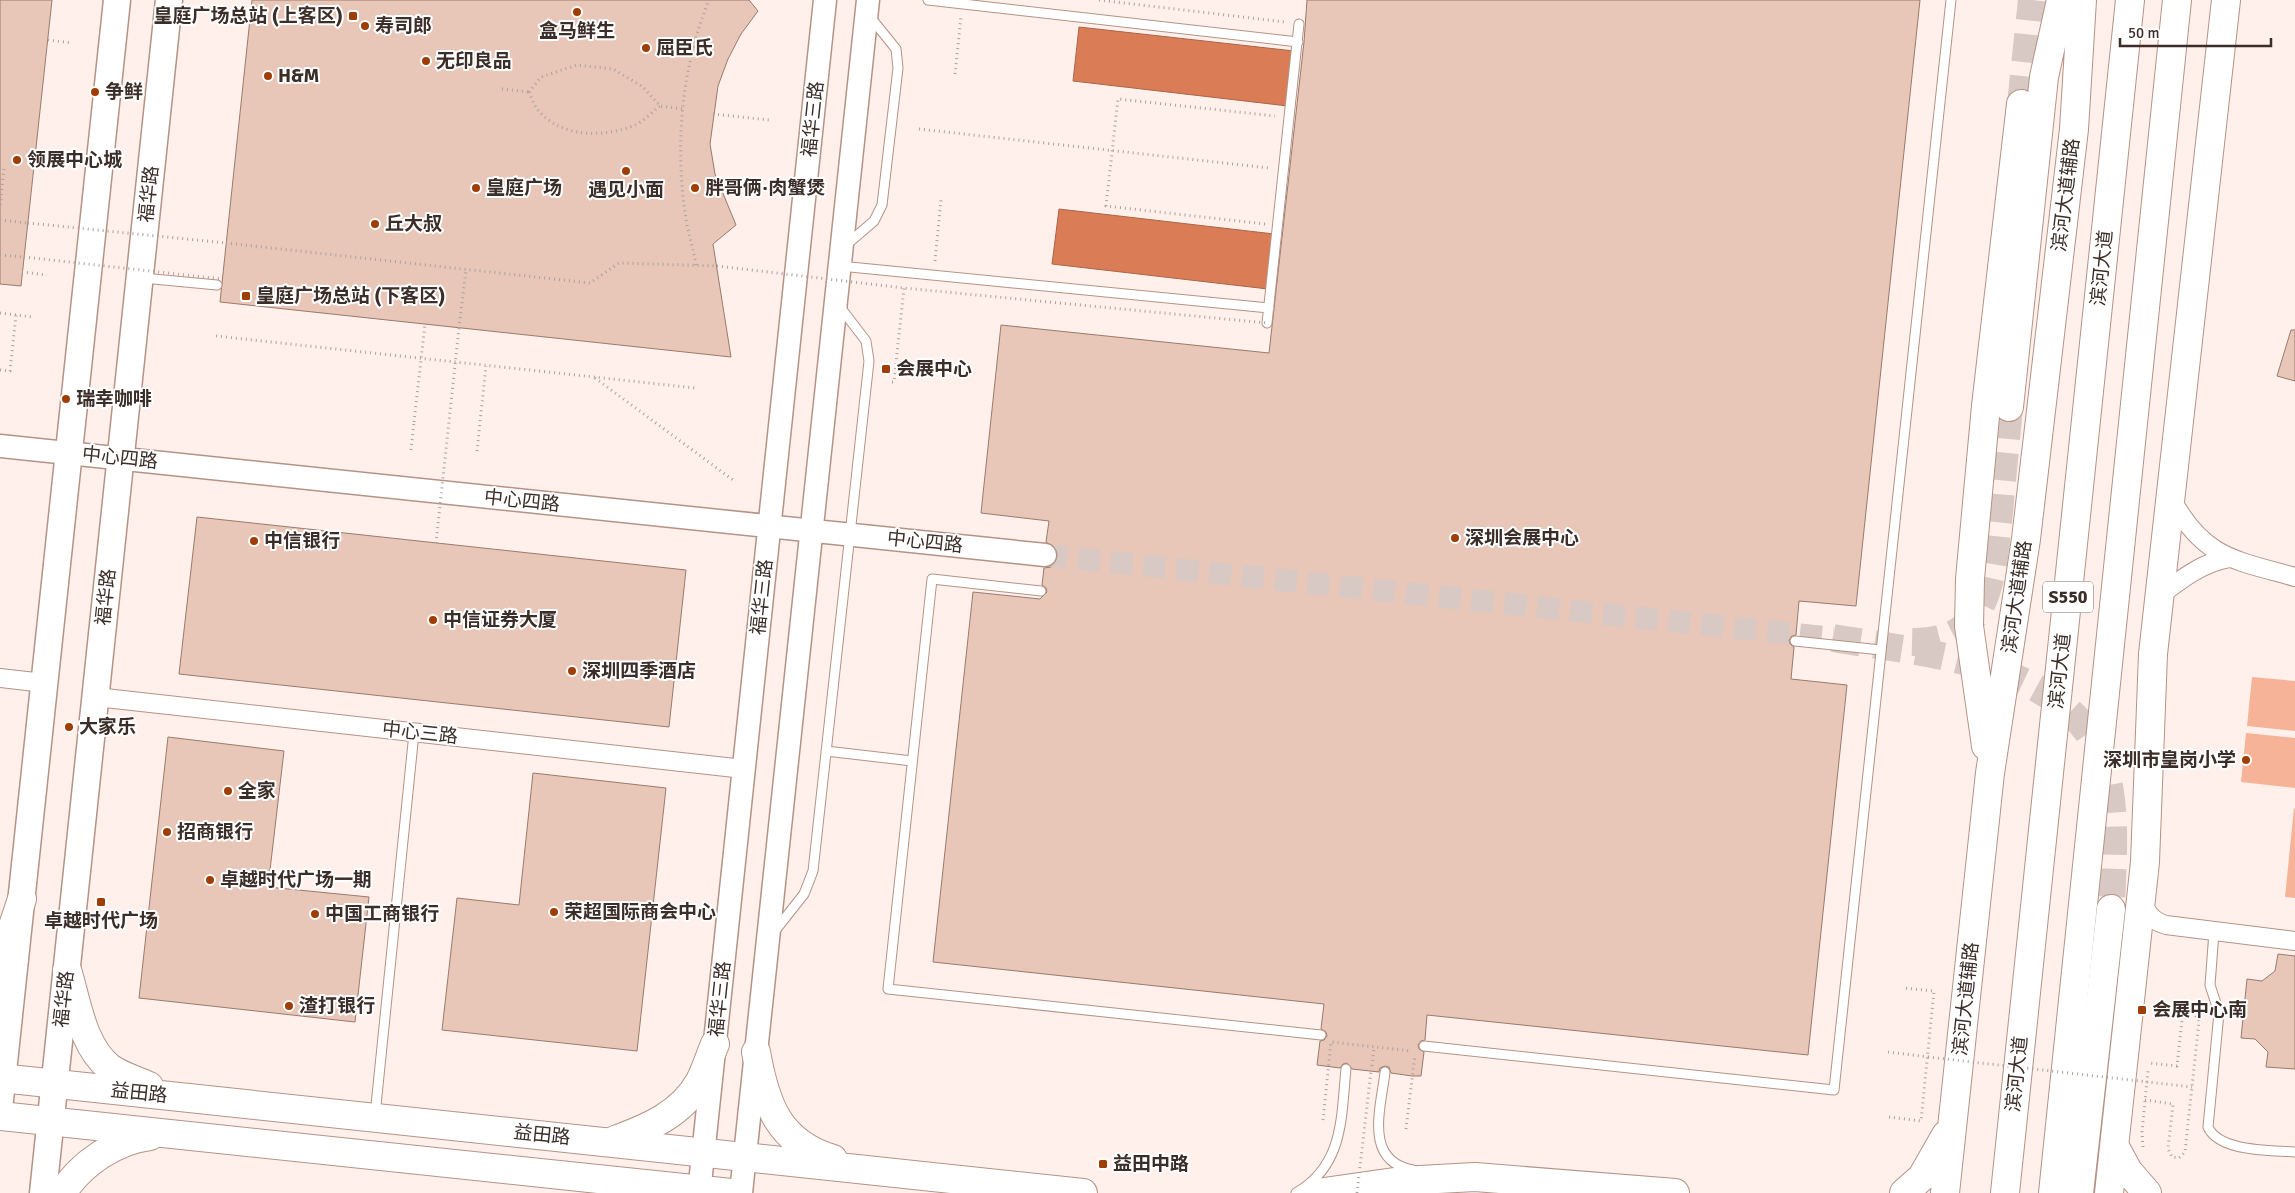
<svg xmlns="http://www.w3.org/2000/svg" width="2295" height="1193" font-family="Signika,'Noto Sans SC',sans-serif">
	<style>
		.green { fill: #f7b398 }
		.water { fill: #da7d56; stroke: #aa6548 }
		.building { fill: #e8c6b8; stroke: #9a7a6d }
		.lines { fill: none; stroke-linecap: round; stroke-linejoin: round }
		.tertiary-tunnel { stroke: #d8c9c4; stroke-width: 22; stroke-dasharray: 22 11; stroke-linecap: butt }
		.primary-tunnel { stroke: #d8c9c4; stroke-width: 28; stroke-dasharray: 28 14; stroke-linecap: butt }
		.service-casing { stroke: #b49386; stroke-width: 11 }
		.minor-casing { stroke: #b49386; stroke-width: 20 }
		.tertiary-casing { stroke: #b49386; stroke-width: 25 }
		.secondary-casing { stroke: #b49386; stroke-width: 29 }
		.primary-casing { stroke: #b49386; stroke-width: 30 }
		.trunk-casing { stroke: #b49386; stroke-width: 30 }
		.path { stroke: #aea09b; stroke-width: 3; stroke-dasharray: 1 4; stroke-linecap: butt }
		.service { stroke: #fff; stroke-width: 9 }
		.minor { stroke: #fff; stroke-width: 18 }
		.tertiary { stroke: #fff; stroke-width: 22 }
		.secondary { stroke: #fff; stroke-width: 26 }
		.primary { stroke: #fff; stroke-width: 28 }
		.trunk { stroke: #fff; stroke-width: 28 }
		.path-bridge { stroke: #aea09b; stroke-width: 3; stroke-dasharray: 1 4; stroke-linecap: butt }
		.poi-dot { fill: #a03d02; stroke: #fff; stroke-width: 2 }
		.labels { text-anchor: middle; dominant-baseline: central; stroke-width: 4; stroke-linejoin: round; paint-order: stroke }
		.shield { fill: #fff; stroke: #766c68; stroke-width: 1 }
		.shield-label { font-size: 18px; font-weight: bold; fill: #3b2d28 }
		.poi-label { font-size: 19px; font-weight: bold; fill: #3b2d28; stroke: #fff; text-anchor: start }
		.street-label { font-size: 19px; fill: #3b2d28; stroke: #fff }
	</style>
	<rect width="100%" height="100%" fill="#fff0eb"/>
	<path class="green" d="M2252 677 2295 681V731L2247 726Z
		M2246 733 2295 738V788L2241 782Z
		M2294 808 2295 809V898L2285 897Z"/>
	<path class="water" d="M1079 27 1294 51 1288 106 1073 81Z
		M1059 209 1274 234 1268 289 1052 264Z"/>
	<path class="building" d="M0 0H52L21 286 0 284Z
		M252 0H749L758 11 741 34 728 59 718 86 710 144 715 174 736 225 713 244 731 357 220 302Z
		M1307 0H1920L1856 606 1799 601 1796 635 1792 636 1789 640 1790 644 1794 647 1791 679 1847 685 1808 1055 1427 1015 1425 1040 1421 1041 1418 1045 1419 1049 1424 1052 1421 1076H1412L1391 1073 1389 1067 1385 1066 1380 1068 1379 1072 1352 1069 1347 1063 1343 1064 1340 1068 1317 1065 1320 1041 1324 1040 1327 1036 1326 1032 1321 1029 1324 1004 933 962 973 592 1040 599 1047 592 1046 588 1042 585 1044 568 1051 567 1058 557 1057 549 1046 542 1049 521 981 513 1001 325 1269 353 1304 42Z
		M2291 330H2295V381L2277 376Z
		M197 517 686 570 669 727 179 674Z
		M168 737 284 751 268 887 369 897 355 1022 139 998Z
		M533 773 666 788 637 1051 442 1030 457 898 519 905Z
		M2278 954 2295 956V1069L2266 1067 2268 1052 2255 1039 2241 1038 2247 979 2262 981 2275 971Z"/>
	<g class="lines">
		<path class="tertiary-tunnel" d="M1045 555 1833 638"/>
		<path class="primary-tunnel" d="M2021 104 2032 0
			M1833 638C1926 654 2081 662 2107 776 2117 819 2112 866 2111 909
			M1912 642C1992 644 1992 573 1999 513 2002 477 2006 442 2009 407"/>
		<g class="service-casing">
			<path id="service" d="M928 0 1298 42
				M846 245 874 221 882 205 898 68 896 49 871 18
				M840 266 1269 308
				M143 278 217 285
				M1267 323 1299 24
				M1041 591 932 579 888 989 1321 1035
				M1795 641 1881 650
				M826 751 912 761
				M774 932 804 894 813 871 869 361 866 341 840 307
				M2214 932 2210 985 2219 1013 2208 1127C2219 1152 2271 1150 2295 1152
				M1424 1046 1834 1090 1951 0
				M1385 1072C1381 1108 1363 1161 1413 1170
				M375 1115 414 733
				M1296 1193C1344 1165 1341 1118 1346 1069"/>
		</g>
		<g class="minor-casing">
			<path id="minor" d="M2171 498C2203 558 2234 560 2295 577
				M2159 596C2180 580 2203 562 2229 558
				M0 678 44 683
				M96 697 744 769
				M2142 897C2144 912 2152 921 2166 925L2295 941"/>
		</g>
		<g class="tertiary-casing">
			<path id="tertiary" d="M0 446 1045 555
				M699 1193 825 0
				M741 1193 868 0"/>
		</g>
		<g class="secondary-casing">
			<path id="secondary" d="M0 1100 117 0
				M43 1193 169 0"/>
		</g>
		<g class="primary-casing">
			<path id="primary" d="M2009 407 2044 77 2061 0
				M1986 746 1969 626 1970 579 1986 406 2021 104
				M0 965 22 899
				M67 970C77 1002 82 1046 110 1068 121 1076 136 1080 149 1086
				M756 1052C765 1103 778 1143 833 1159
				M0 1078 1083 1193
				M0 1116 731 1193
				M615 1140C648 1128 682 1114 700 1081 706 1069 710 1056 715 1044
				M2115 1147 2128 1171 2147 1193
				M62 1193C81 1164 115 1140 150 1136
				M1317 1193 1401 1181 1475 1177 1675 1193
				M1904 1193 1922 1177 1946 1135
				M1945 1193 1990 773 2026 539 2074 129 2082 0
				M2079 1193 2111 909
				M2109 1193 2145 862 2153 654 2226 0"/>
		</g>
		<g class="trunk-casing">
			<path id="trunk" d="M2005 1193 2130 0
				M2053 1193 2177 0"/>
		</g>
		<path class="path" d="M1099 0 1285 22
			M48 40 72 43
			M955 74 961 17
			M502 89 529 92
			M529 92 541 77 577 65 613 69 643 87 660 106 683 109
			M529 92C531 98 534 105 538 110 561 138 604 138 635 125 644 121 652 112 660 106
			M713 114 769 120
			M919 129 1269 168
			M0 168H4L0 207
			M0 220 28 223
			M1265 224 1106 206 1118 99 1275 116
			M226 243 590 283 619 263 717 266
			M0 255 24 257
			M935 261 941 200
			M696 265C693 247 687 230 685 212 675 143 682 65 709 0
			M22 272 47 275
			M0 313 33 317
			M459 328 466 270
			M216 336 695 388
			M0 370 10 371 16 315
			M595 378 733 480
			M892 382H894L904 288
			M411 450 414 422
			M477 451 486 366
			M1888 1052 1928 1057
			M1372 1066 1374 1047
			M2145 1100 2173 1104 2168 1149 2172 1157 2179 1158 2185 1152 2199 1021 2195 1014 2189 1013 2182 1020 2177 1066 2149 1063
			M1889 1117 1921 1121 1934 991 1904 988
			M1323 1120 1331 1042 1412 1051
			M1406 1129 1415 1055
			M2143 1147 2142 1132 2148 1071"/>
		<use href="#service" class="service"/>
		<use href="#minor" class="minor"/>
		<use href="#tertiary" class="tertiary"/>
		<use href="#secondary" class="secondary"/>
		<use href="#primary" class="primary"/>
		<use href="#trunk" class="trunk"/>
		<path class="path-bridge" d="M28 223 226 243
			M24 257 222 279
			M717 266 904 288 1267 323
			M414 422 425 324
			M436 543 459 328
			M1928 1057 2192 1087
			M1357 1193 1371 1071"/>
	</g>
	<g class="poi-dot">
		<circle cx="577" cy="12" r="5"/>
		<rect x="348" y="11" width="10" height="10" rx="2.5"/>
		<circle cx="365" cy="26" r="5"/>
		<circle cx="646" cy="48" r="5"/>
		<circle cx="426" cy="61" r="5"/>
		<circle cx="268" cy="76" r="5"/>
		<circle cx="95" cy="92" r="5"/>
		<circle cx="17" cy="160" r="5"/>
		<circle cx="626" cy="171" r="5"/>
		<circle cx="476" cy="188" r="5"/>
		<circle cx="695" cy="188" r="5"/>
		<circle cx="375" cy="224" r="5"/>
		<rect x="241" y="291" width="10" height="10" rx="2.5"/>
		<rect x="881" y="364" width="10" height="10" rx="2.5"/>
		<circle cx="66" cy="399" r="5"/>
		<circle cx="1455" cy="538" r="5"/>
		<circle cx="254" cy="541" r="5"/>
		<circle cx="433" cy="620" r="5"/>
		<circle cx="572" cy="671" r="5"/>
		<circle cx="69" cy="727" r="5"/>
		<circle cx="2246" cy="760" r="5"/>
		<circle cx="228" cy="791" r="5"/>
		<circle cx="167" cy="832" r="5"/>
		<circle cx="210" cy="880" r="5"/>
		<rect x="96" y="897" width="10" height="10" rx="2.5"/>
		<circle cx="554" cy="912" r="5"/>
		<circle cx="315" cy="914" r="5"/>
		<circle cx="289" cy="1006" r="5"/>
		<rect x="2137" y="1005" width="10" height="10" rx="2.5"/>
		<rect x="1098" y="1159" width="10" height="10" rx="2.5"/>
	</g>
	<g class="labels">
		<rect class="shield" x="2043" y="581.5" width="50" height="31" rx="4"/>
		<g class="shield-label">
			<text x="2068" y="597">S550</text>
		</g>
		<g class="poi-label">
			<text x="343" y="16" text-anchor="end">皇庭广场总站 (上客区)</text>
			<text x="375" y="26">寿司郎</text>
			<text x="577" y="31" text-anchor="middle">盒马鲜生</text>
			<text x="656" y="48">屈臣氏</text>
			<text x="436" y="61">无印良品</text>
			<text x="278" y="76">H&amp;M</text>
			<text x="105" y="92">争鲜</text>
			<text x="27" y="160">领展中心城</text>
			<text x="486" y="188">皇庭广场</text>
			<text x="705" y="188">胖哥俩·肉蟹煲</text>
			<text x="626" y="190" text-anchor="middle">遇见小面</text>
			<text x="385" y="224">丘大叔</text>
			<text x="256" y="296">皇庭广场总站 (下客区)</text>
			<text x="896" y="369">会展中心</text>
			<text x="76" y="399">瑞幸咖啡</text>
			<text x="1465" y="538">深圳会展中心</text>
			<text x="264" y="541">中信银行</text>
			<text x="443" y="620">中信证券大厦</text>
			<text x="582" y="671">深圳四季酒店</text>
			<text x="79" y="727">大家乐</text>
			<text x="2236" y="760" text-anchor="end">深圳市皇岗小学</text>
			<text x="238" y="791">全家</text>
			<text x="177" y="832">招商银行</text>
			<text x="220" y="880">卓越时代广场一期</text>
			<text x="564" y="912">荣超国际商会中心</text>
			<text x="325" y="914">中国工商银行</text>
			<text x="101" y="921" text-anchor="middle">卓越时代广场</text>
			<text x="299" y="1006">渣打银行</text>
			<text x="2152" y="1010">会展中心南</text>
			<text x="1113" y="1164">益田中路</text>
		</g>
		<g class="street-label">
			<text transform="translate(813 119) rotate(-84)">福华三路</text>
			<text transform="translate(149 194) rotate(-84)">福华路</text>
			<text transform="translate(2066 195) rotate(-83)">滨河大道辅路</text>
			<text transform="translate(2102 268) rotate(-84)">滨河大道</text>
			<text transform="translate(120 458) rotate(6)">中心四路</text>
			<text transform="translate(522 501) rotate(6)">中心四路</text>
			<text transform="translate(925 542) rotate(6)">中心四路</text>
			<text transform="translate(106 597) rotate(-84)">福华路</text>
			<text transform="translate(762 597) rotate(-84)">福华三路</text>
			<text transform="translate(2017 597) rotate(-82)">滨河大道辅路</text>
			<text transform="translate(2060 671) rotate(-84)">滨河大道</text>
			<text transform="translate(420 733) rotate(6)">中心三路</text>
			<text transform="translate(64 999) rotate(-84)">福华路</text>
			<text transform="translate(720 999) rotate(-84)">福华三路</text>
			<text transform="translate(1966 999) rotate(-84)">滨河大道辅路</text>
			<text transform="translate(2017 1074) rotate(-84)">滨河大道</text>
			<text transform="translate(139 1093) rotate(6)">益田路</text>
			<text transform="translate(542 1135) rotate(6)">益田路</text>
		</g>
	</g>
	<path d="M2120 38v8h151v-8" fill="none" stroke="#3b2d28" stroke-width="2.5"/>
	<text x="2128" y="38" font-size="15" fill="#3b2d28" stroke="#ffffff" stroke-width="4" paint-order="stroke">50 m</text>
</svg>
